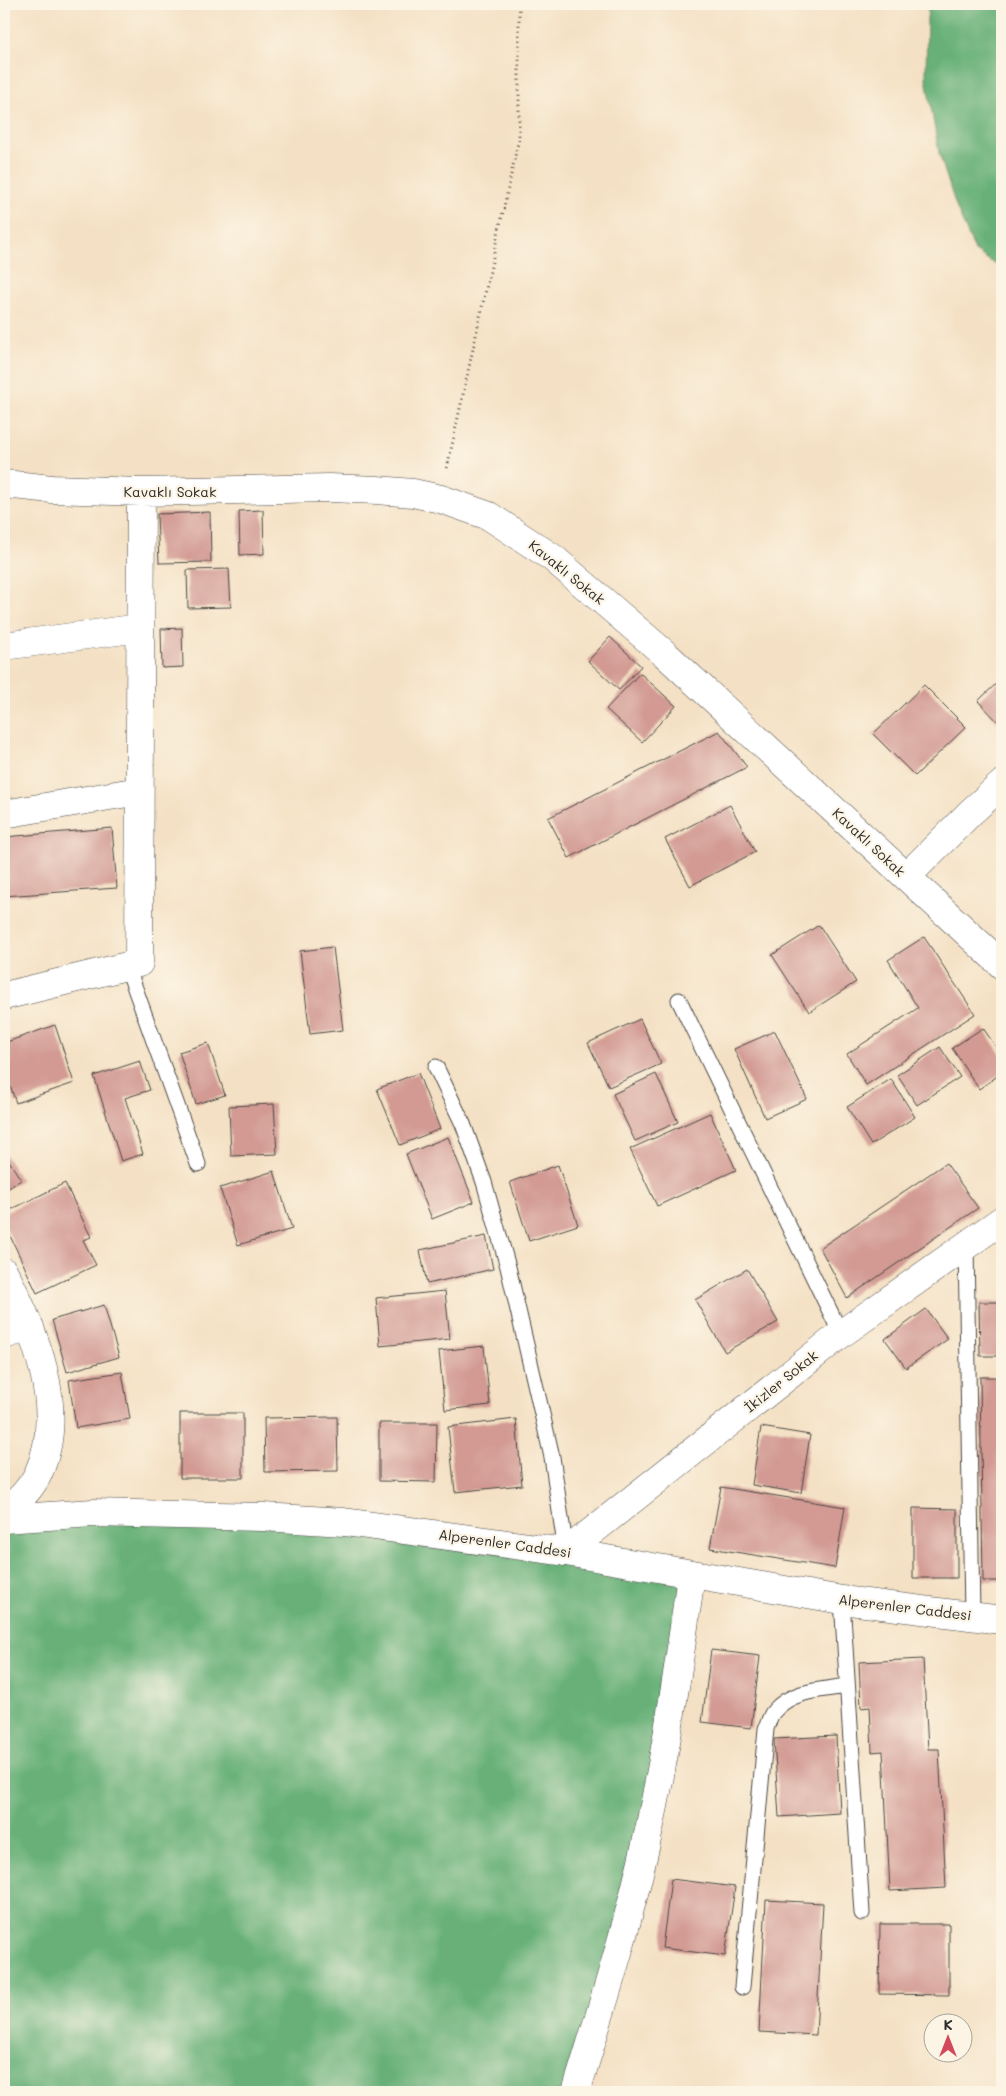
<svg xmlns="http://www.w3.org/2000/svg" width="1006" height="2096" font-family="Mali,sans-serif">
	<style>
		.forest { fill: #67b078; stroke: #496e52 }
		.building { fill: #d29a93 }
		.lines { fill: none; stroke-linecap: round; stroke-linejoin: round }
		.service-casing { stroke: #494642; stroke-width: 17 }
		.minor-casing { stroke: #494642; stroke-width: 29 }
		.tertiary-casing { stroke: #494642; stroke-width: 29 }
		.path { stroke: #494642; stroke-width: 3; stroke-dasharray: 1 4; stroke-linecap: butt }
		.service { stroke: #fff; stroke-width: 15 }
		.minor { stroke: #fff; stroke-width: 28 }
		.tertiary { stroke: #fff; stroke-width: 28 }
		.labels { text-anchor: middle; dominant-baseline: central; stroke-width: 4.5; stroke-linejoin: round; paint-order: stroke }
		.street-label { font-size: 14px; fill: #2b2b2b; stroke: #fcf5e5 }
	</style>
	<rect width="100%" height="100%" fill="#fcf5e5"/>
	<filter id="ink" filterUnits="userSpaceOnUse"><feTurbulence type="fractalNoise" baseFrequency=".02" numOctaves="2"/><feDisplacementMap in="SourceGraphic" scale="10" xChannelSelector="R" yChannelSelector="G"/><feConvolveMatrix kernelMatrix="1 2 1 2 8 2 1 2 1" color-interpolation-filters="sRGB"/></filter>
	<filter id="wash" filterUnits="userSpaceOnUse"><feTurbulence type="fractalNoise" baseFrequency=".0096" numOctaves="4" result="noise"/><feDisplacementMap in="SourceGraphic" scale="20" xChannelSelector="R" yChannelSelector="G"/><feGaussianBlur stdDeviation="1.12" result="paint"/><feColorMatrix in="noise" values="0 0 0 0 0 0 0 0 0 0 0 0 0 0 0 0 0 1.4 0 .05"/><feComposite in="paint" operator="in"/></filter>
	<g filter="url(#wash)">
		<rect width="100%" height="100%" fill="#f4e1c5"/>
		<path class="forest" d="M929 4H1002V267L998 266 975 251 957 209 939 153 926 78 927 18Z
			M183 1516 691 1575 674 1701 576 2092H4V1519Z"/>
		<g id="blocks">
			<path class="building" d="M263 510 264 554 240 555 239 511Z
				M210 512 211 562 159 563 157 514Z
				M229 569 231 607 188 608 187 570Z
				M182 628 183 667 162 668 161 629Z
				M610 637 641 666 619 690 588 661Z
				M640 673 676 706 642 742 606 709Z
				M1001 679 1002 681V726L978 701Z
				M924 685 966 727 915 776 873 734Z
				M719 731 747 767 569 858 548 818Z
				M730 805 755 852 690 886 665 839Z
				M112 828 117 888 4 896V837Z
				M819 925 856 982 809 1012 772 955Z
				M924 937 975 1014 866 1085 847 1054 918 1008 888 960Z
				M333 947 343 1030 310 1034 300 951Z
				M640 1019 661 1064 609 1087 588 1043Z
				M55 1025 74 1083 16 1103 4 1067V1043Z
				M983 1028 1002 1056V1073L979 1089 952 1048Z
				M775 1031 807 1099 765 1118 734 1049Z
				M208 1043 225 1095 196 1104 179 1052Z
				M940 1047 960 1077 917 1105 897 1075Z
				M140 1061 150 1090 125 1098 143 1154 121 1161 94 1076Z
				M418 1073 440 1129 400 1145 377 1089Z
				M656 1074 678 1122 635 1141 613 1094Z
				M891 1079 915 1117 871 1145 847 1107Z
				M274 1104 277 1154 231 1156 229 1106Z
				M710 1113 736 1170 657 1206 630 1149Z
				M448 1137 474 1202 432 1219 406 1154Z
				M4 1153 21 1180 4 1191Z
				M946 1163 978 1208 847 1298 820 1248Z
				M558 1165 578 1225 529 1241 510 1182Z
				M274 1171 292 1229 238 1245 220 1188Z
				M65 1183 91 1237 83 1240 96 1265 37 1293 4 1223V1213Z
				M486 1236 493 1269 427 1284 420 1250Z
				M747 1269 778 1322 725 1352 695 1300Z
				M445 1291 450 1339 380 1346 376 1298Z
				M979 1302H1002V1356H980Z
				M104 1305 119 1357 67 1372 52 1320Z
				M926 1309 948 1339 906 1368 885 1339Z
				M484 1346 490 1405 445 1410 439 1351Z
				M122 1372 130 1419 76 1428 69 1380Z
				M980 1377H1002V1581H983Z
				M180 1413H243V1478H180Z
				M337 1417 338 1471 265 1472 264 1418Z
				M516 1419 522 1485 455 1492 448 1427Z
				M379 1423H437L436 1482 379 1481Z
				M761 1427 810 1435 801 1493 752 1485Z
				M721 1487 845 1507 835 1568 710 1548Z
				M913 1508 957 1509V1578H913Z
				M711 1650 760 1656 751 1728 702 1722Z
				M923 1659 928 1749H939L946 1888 890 1891 883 1751 872 1752 870 1707 861 1708 859 1662Z
				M836 1736 840 1813 779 1817 774 1739Z
				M671 1879 735 1887 725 1956 662 1948Z
				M766 1900 823 1903 816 2035 759 2032Z
				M880 1924H949V1995L879 1994Z"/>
		</g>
	</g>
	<g filter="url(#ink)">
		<use href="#blocks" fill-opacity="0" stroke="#494642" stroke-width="1"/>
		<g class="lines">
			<g class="service-casing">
				<path id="service" d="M127 966 198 1164
					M679 1000 841 1334
					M436 1067 463 1124 484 1182 508 1267 552 1457 566 1552
					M966 1245 972 1616
					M842 1600 862 1913
					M742 1987 766 1729C768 1723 770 1715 774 1711 792 1690 822 1690 847 1686"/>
			</g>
			<g class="minor-casing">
				<path id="minor" d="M4 484 52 489 141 492 330 488 377 490 413 493 441 499 489 516 553 558 665 654 1002 965
					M4 646 140 628
					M4 814 139 791
					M907 876 971 812 1002 784
					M4 996 139 963 141 492
					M4 1272C34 1330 68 1409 38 1474 30 1490 16 1503 4 1515
					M4 1335 30 1327
					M566 1552 841 1334 1002 1220
					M576 2092C603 2004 631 1916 650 1825 668 1742 680 1659 691 1575"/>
			</g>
			<g class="tertiary-casing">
				<path id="tertiary" d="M4 1519 93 1513 263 1517 344 1522 566 1552 842 1600 1002 1620"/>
			</g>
			<path class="path" d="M447 468 519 138V4"/>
			<use href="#service" class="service"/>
			<use href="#minor" class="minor"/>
			<use href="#tertiary" class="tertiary"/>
		</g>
	</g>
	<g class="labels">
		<g class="street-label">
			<text x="170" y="491">Kavaklı Sokak</text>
			<text transform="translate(567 572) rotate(39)">Kavaklı Sokak</text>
			<text transform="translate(869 842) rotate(43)">Kavaklı Sokak</text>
			<text transform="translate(781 1381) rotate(-39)">İkizler Sokak</text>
			<text transform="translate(505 1543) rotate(8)">Alperenler Caddesi</text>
			<text transform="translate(905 1607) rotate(7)">Alperenler Caddesi</text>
		</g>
	</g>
	<rect width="1006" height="2096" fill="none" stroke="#fcf5e5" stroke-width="20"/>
	<g transform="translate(948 2038)"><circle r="24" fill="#fcf5e5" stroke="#a8a49b"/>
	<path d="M0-4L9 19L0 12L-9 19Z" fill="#d1495b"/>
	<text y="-8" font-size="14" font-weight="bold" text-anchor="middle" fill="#2b2b2b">K</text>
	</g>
</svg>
